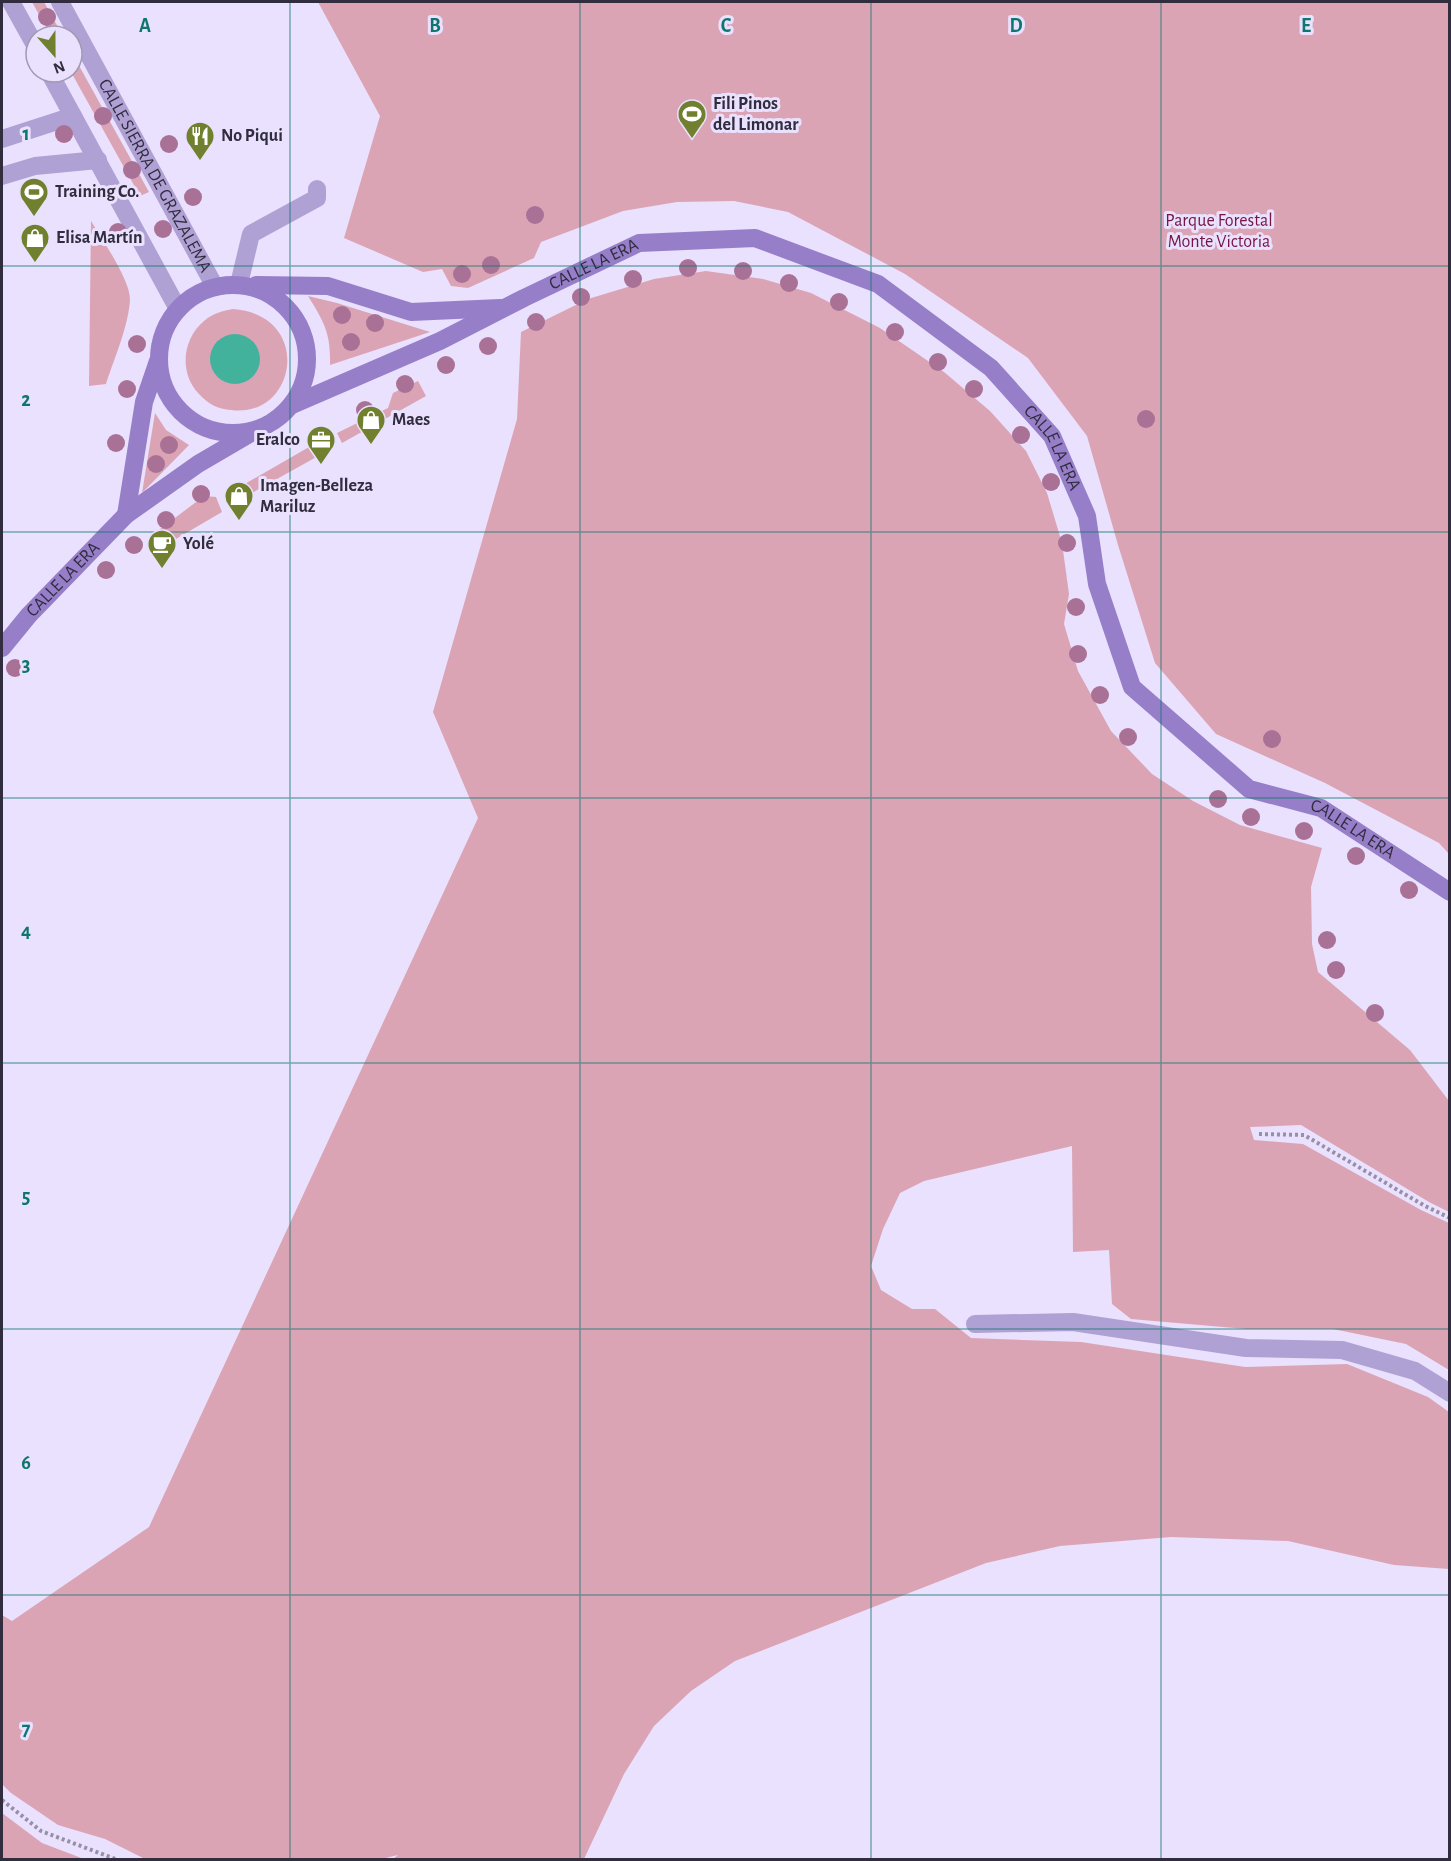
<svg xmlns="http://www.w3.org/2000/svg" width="1451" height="1861" font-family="'Alegreya Sans',sans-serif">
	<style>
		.green { fill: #dba4b5 }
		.water { fill: #43b29d }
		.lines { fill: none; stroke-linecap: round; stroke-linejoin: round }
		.path { stroke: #9690a7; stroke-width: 4; stroke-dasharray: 3 3; stroke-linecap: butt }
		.service { stroke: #b0a1d4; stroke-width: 18 }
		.tertiary { stroke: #b0a1d4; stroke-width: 18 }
		.secondary { stroke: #967ec9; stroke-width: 18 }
		.tree { fill: #aa7196 }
		.grid { fill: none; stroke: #0f766e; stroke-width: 1.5; stroke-opacity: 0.55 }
		.labels { text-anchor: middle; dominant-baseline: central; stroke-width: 6; stroke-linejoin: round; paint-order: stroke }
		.poi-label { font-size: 18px; font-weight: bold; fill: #312c3e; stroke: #e9e1fd; text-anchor: start }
		.street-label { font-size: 18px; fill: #312c3e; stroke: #e9e1fd }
		.park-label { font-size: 18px; fill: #761542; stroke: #e9e1fd }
		.grid-label { font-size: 20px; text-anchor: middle; font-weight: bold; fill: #0f766e; stroke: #e9e1fd; stroke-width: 6; stroke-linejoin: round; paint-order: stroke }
	</style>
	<rect width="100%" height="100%" fill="#e9e1fd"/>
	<path class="green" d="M32 2H44L63 36H51Z
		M318 2H1449V854L1439 843 1325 783 1216 734 1155 663 1118 545 1087 436 1028 358 905 274 788 212 734 201 677 202 623 211 541 242 534 258 468 288 451 286 442 269 423 272 344 238 380 116Z
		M72 53 149 192 140 196 71 72Z
		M91 221C102 239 130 280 130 299 129 325 114 359 106 384L89 386Z
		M706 271 763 279 811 293 880 328 944 372 990 411 1026 451 1047 493 1062 543 1069 594 1064 624 1078 671 1111 731 1152 774 1193 801 1240 825 1322 848 1311 887 1312 944 1318 972 1410 1050 1449 1101V1212L1429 1202 1301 1125 1250 1127 1254 1140 1303 1144 1421 1210 1449 1223V1370L1406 1344 1333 1329H1246L1131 1319 1112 1304 1109 1250 1073 1252 1072 1146 924 1181 900 1193 883 1229 871 1266 881 1290 912 1309H935L971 1338 1081 1342 1245 1367 1347 1364 1428 1397 1449 1412V1569L1394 1565 1288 1541 1171 1537 1060 1546 986 1563 735 1661 691 1691 654 1726 624 1774 584 1859H393L398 1855 377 1860 145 1859 105 1839 58 1825 11 1793 2 1784V1615L12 1621 149 1527 478 818 433 712 517 419 521 332 588 299 654 279Z
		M308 296 337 303 430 332 330 365C331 333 324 322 308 296Z
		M233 309C314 315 297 419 231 410 218 409 208 404 199 394 179 374 182 339 204 321 213 313 223 311 233 309Z
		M418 381 426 396 342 443 337 433 388 408 393 393Z
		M155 413 166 430 189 445 142 493Z
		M323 439 329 450 241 499 236 489Z
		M204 496 216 497 222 512 169 543 159 530Z
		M2 1813 42 1843 84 1859H2Z"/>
	<path class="water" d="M210 359a25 25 0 1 1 50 0a25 25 0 1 1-50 0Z"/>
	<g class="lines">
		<path class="path" d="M1259 1134 1304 1135 1425 1206 1450 1218
			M2 1800 41 1831 118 1860"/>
		<path class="service" d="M2 139 73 116
			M2 176 35 166 98 160
			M239 284 251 234 317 198V189
			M975 1324 1073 1322 1246 1348 1342 1350 1415 1371 1450 1393"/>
		<g class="tertiary">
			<path d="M11 2 36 47"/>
			<path id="s1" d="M60 2 215 287"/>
			<path d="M49 72 178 309"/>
		</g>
		<g class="secondary">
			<circle cx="233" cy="359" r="74"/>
			<path d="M256 285 328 286 411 312 500 308"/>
			<path id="s2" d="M292 405 440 341 524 298 639 243 755 238 878 284 991 368 1052 436 1087 516 1097 584 1132 687 1249 789 1321 808 1450 892"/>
			<path d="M126 515 144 402 158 361"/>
			<path id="s3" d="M2 648 29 615 126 515 198 464 251 433"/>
		</g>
	</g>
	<g class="tree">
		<circle cx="47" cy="17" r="9"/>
		<circle cx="103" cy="116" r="9"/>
		<circle cx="64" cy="134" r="9"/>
		<circle cx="169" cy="144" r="9"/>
		<circle cx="132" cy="170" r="9"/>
		<circle cx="193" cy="197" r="9"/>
		<circle cx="535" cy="215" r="9"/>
		<circle cx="163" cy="229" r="9"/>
		<circle cx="118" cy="232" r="9"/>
		<circle cx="491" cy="265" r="9"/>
		<circle cx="688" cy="268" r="9"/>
		<circle cx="743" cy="271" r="9"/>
		<circle cx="462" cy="274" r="9"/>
		<circle cx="633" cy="279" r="9"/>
		<circle cx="789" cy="283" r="9"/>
		<circle cx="581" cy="297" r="9"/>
		<circle cx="839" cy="302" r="9"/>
		<circle cx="342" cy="315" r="9"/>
		<circle cx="536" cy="322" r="9"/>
		<circle cx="375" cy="323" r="9"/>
		<circle cx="895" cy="332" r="9"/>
		<circle cx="351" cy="342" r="9"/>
		<circle cx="137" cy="344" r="9"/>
		<circle cx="488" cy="346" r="9"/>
		<circle cx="938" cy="362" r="9"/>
		<circle cx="446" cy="365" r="9"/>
		<circle cx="405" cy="384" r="9"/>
		<circle cx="127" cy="389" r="9"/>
		<circle cx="974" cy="389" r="9"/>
		<circle cx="365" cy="410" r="9"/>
		<circle cx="1146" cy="419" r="9"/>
		<circle cx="1021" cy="435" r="9"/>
		<circle cx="116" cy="443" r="9"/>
		<circle cx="169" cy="445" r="9"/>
		<circle cx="156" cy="464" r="9"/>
		<circle cx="1051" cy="482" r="9"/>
		<circle cx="201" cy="494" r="9"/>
		<circle cx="166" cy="520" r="9"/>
		<circle cx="1067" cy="543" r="9"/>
		<circle cx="134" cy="545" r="9"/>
		<circle cx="106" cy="570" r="9"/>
		<circle cx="1076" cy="607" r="9"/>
		<circle cx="1078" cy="654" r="9"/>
		<circle cx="15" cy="668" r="9"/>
		<circle cx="1100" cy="695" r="9"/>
		<circle cx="1128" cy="737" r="9"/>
		<circle cx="1272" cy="739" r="9"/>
		<circle cx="1218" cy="799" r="9"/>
		<circle cx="1251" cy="817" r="9"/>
		<circle cx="1304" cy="831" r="9"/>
		<circle cx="1356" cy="856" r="9"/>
		<circle cx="1409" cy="890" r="9"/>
		<circle cx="1327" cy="940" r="9"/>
		<circle cx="1336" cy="970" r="9"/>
		<circle cx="1375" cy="1013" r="9"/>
	</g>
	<path class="grid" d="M290 2V1860M580 2V1860M871 2V1860M1161 2V1860M2 266H1450M2 532H1450M2 798H1450M2 1063H1450M2 1329H1450M2 1595H1450"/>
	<defs>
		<g id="stadium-pin" transform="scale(1.5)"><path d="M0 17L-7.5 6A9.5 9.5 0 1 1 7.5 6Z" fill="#71802e" stroke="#e9e1fd"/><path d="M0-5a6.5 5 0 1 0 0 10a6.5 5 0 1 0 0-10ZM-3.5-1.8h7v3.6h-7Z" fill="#fff"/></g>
		<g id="restaurant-pin" transform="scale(1.5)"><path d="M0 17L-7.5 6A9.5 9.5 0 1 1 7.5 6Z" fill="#71802e" stroke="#e9e1fd"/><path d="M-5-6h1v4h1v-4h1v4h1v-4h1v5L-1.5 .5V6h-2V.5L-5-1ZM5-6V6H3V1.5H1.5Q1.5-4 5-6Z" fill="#fff"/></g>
		<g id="shop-pin" transform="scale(1.5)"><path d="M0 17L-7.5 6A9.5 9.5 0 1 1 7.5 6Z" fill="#71802e" stroke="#e9e1fd"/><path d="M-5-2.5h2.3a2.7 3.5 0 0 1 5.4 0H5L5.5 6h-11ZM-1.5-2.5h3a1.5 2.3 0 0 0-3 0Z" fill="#fff"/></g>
		<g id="office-pin" transform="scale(1.5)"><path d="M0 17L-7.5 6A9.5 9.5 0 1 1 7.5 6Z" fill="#71802e" stroke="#e9e1fd"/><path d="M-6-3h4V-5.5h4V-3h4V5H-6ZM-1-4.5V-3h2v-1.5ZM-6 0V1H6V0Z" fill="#fff"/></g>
		<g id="cafe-pin" transform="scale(1.5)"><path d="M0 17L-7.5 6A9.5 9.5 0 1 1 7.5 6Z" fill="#71802e" stroke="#e9e1fd"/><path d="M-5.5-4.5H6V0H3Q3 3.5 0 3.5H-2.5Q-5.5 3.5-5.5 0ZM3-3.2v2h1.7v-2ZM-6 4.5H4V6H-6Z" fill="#fff"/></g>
	</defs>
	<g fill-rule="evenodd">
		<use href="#stadium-pin" x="692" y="114"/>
		<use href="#restaurant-pin" x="200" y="136"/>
		<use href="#stadium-pin" x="34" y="192"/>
		<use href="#shop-pin" x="35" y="238"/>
		<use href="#shop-pin" x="371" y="420"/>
		<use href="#office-pin" x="321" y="440"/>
		<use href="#shop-pin" x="239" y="496"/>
		<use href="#cafe-pin" x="162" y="544"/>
	</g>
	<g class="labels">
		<g class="poi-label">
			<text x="713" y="104">Fili Pinos<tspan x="713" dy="21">del Limonar</tspan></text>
			<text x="221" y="136">No Piqui</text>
			<text x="55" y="192">Training Co.</text>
			<text x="56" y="238">Elisa Martín</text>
			<text x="392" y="420">Maes</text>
			<text x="300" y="440" text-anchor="end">Eralco</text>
			<text x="260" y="486">Imagen-Belleza<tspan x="260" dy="21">Mariluz</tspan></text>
			<text x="183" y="544">Yolé</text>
		</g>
		<g class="street-label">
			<text stroke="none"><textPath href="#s1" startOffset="198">CALLE SIERRA DE GRAZALEMA</textPath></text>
			<text stroke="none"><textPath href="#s2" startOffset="333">CALLE LA ERA</textPath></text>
			<text stroke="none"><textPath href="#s2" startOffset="873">CALLE LA ERA</textPath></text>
			<text stroke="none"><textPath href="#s3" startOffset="92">CALLE LA ERA</textPath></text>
			<text stroke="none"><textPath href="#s2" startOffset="1395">CALLE LA ERA</textPath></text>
		</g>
		<g class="park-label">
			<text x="1219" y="221">Parque Forestal<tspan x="1219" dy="21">Monte Victoria</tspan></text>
		</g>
	</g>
	<g class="grid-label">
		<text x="145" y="32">A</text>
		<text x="435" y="32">B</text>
		<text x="726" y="32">C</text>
		<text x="1016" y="32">D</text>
		<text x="1306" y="32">E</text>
		<text x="26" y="140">1</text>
		<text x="26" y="406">2</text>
		<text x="26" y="671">3</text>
		<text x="26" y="937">4</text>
		<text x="26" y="1203">5</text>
		<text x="26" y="1469">6</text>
		<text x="26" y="1735">7</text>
	</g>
	<rect width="1451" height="1861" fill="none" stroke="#312c3e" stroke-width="6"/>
	<g transform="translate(54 54) rotate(159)"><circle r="28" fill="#e9e1fd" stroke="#9f99b1" stroke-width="1.5"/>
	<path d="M0-4.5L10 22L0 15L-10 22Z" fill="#71802e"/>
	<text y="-9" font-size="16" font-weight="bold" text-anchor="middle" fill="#312c3e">N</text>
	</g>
</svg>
